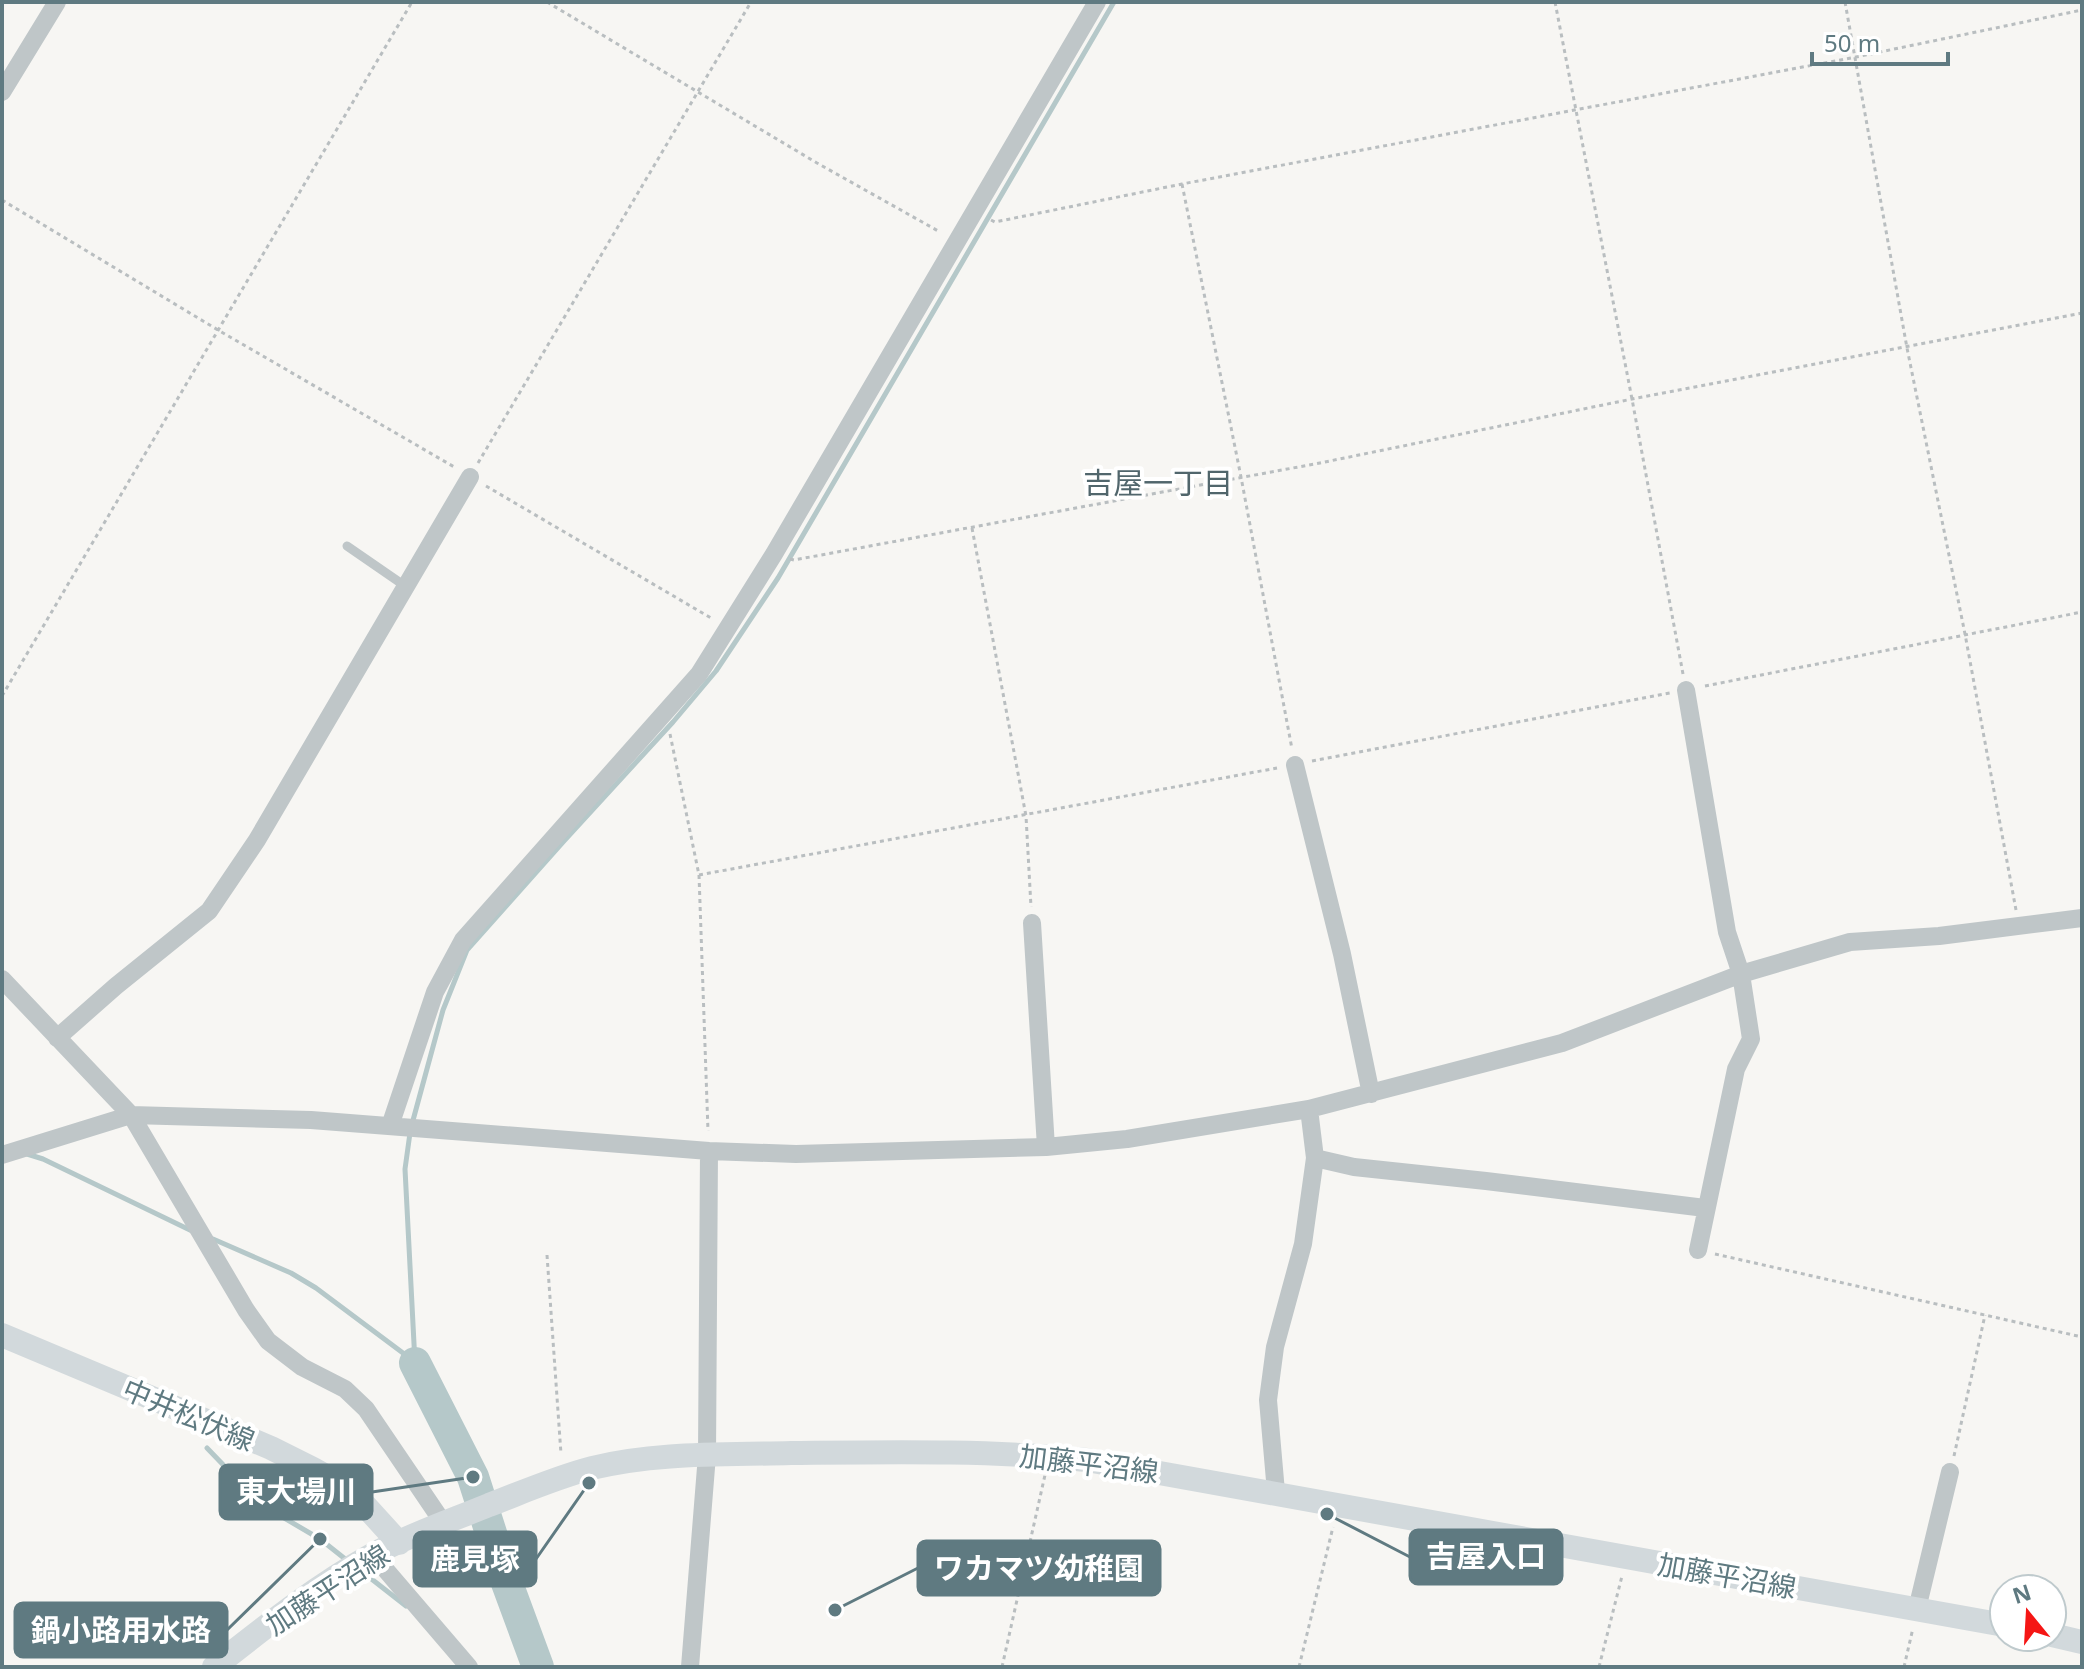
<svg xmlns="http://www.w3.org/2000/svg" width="2084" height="1669" font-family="'Noto Sans','Noto Sans JP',sans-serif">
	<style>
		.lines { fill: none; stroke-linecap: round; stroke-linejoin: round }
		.stream { stroke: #b5c8c9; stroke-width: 5 }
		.river { stroke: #b5c8c9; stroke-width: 32 }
		.path { stroke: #b9bec0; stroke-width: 3; stroke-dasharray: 4 4; stroke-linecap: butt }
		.service { stroke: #bfc6c8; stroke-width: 9 }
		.minor { stroke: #bfc6c8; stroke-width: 18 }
		.secondary { stroke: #d2d9dc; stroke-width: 24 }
		.labels { text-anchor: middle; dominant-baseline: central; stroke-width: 8; stroke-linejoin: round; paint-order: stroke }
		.street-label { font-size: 28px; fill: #5f7a81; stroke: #fff }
		.neighbourhood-label { font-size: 30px; fill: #51666c; stroke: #fff }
		.leader { fill: none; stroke: #5f7a81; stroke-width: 3 }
		.callout-dot { fill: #5f7a81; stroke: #fff; stroke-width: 3 }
		.callout { fill: #5f7a81; stroke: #5f7a81; stroke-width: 3 }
		.callout-label { font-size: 30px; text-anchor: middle; font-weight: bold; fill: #fff }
	</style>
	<rect width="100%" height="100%" fill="#f7f6f3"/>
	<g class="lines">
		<path class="stream" d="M412 1124 443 1010 467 950 563 842 673 722 716 671 778 578 1114 2
			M410 1133 405 1169 415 1363
			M27 1154 43 1159 192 1231
			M213 1239 291 1273 316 1288 415 1362
			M207 1448 262 1505 320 1539 349 1562
			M360 1570 406 1606"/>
		<path class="river" d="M415 1363 473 1477 507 1583 538 1667"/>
		<path class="path" d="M547 2 817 163 940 232
			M1555 2 1632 399 1683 674
			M1845 2 1907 348 1965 634 2016 910
			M1182 184 1241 477 1292 749
			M2 200 218 330 456 468
			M991 220 995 222 1182 184 1856 57 2082 10
			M478 463 751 2
			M486 486 711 618
			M972 528 1026 816 1031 907
			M790 559 794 560 1320 463 1632 399 2082 313
			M1705 686 2082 612
			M2 696 412 2
			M670 734 699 875 708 1131
			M1312 761 1670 693
			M699 875 1277 768
			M1715 1254 2082 1337
			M547 1255 561 1454
			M1954 1456 1985 1315
			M1002 1667 1045 1475
			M1299 1667 1333 1527
			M1599 1667 1622 1576
			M1904 1667 1913 1628"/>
		<path class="service" d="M347 546 405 586"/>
		<path class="minor" d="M2 92 57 2
			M1686 690 1727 932 1741 974 1751 1039 1736 1069 1698 1250
			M1295 765 1342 954 1371 1094
			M1032 923 1046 1147
			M2 979 131 1115 246 1310 268 1341 302 1367 345 1389 366 1409 444 1524
			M57 1038 116 986 209 911 257 840 470 477
			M390 1126 435 992 463 940 699 674 774 554 1097 2
			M2 1155 131 1115 311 1120 709 1151 796 1154 1046 1147 1127 1139 1309 1109 1562 1043 1741 974 1850 942 1939 936 2082 918
			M1315 1158 1354 1167 1486 1181 1705 1208
			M1276 1492 1268 1400 1275 1347 1303 1244 1315 1158 1309 1109
			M373 1555 469 1667
			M1917 1609 1950 1472
			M690 1667 707 1455 709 1151"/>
		<path class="secondary" d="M2 1335 271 1448 313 1469 336 1482 360 1500 399 1543
			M2052 1635 2082 1642
			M214 1667C265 1627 316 1586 372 1555 409 1535 450 1521 489 1505 523 1492 557 1477 592 1468 657 1452 725 1455 791 1453 890 1452 989 1450 1087 1460L2004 1625"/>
	</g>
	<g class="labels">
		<g class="street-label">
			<text transform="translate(189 1414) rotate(23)">中井松伏線</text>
			<text transform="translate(1089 1463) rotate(7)">加藤平沼線</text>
			<text transform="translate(1727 1575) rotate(10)">加藤平沼線</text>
			<text transform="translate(327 1589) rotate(-33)">加藤平沼線</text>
		</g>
		<g class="neighbourhood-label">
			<text x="1158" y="482">吉屋一丁目</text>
		</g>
	</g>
	<path class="leader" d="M473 1477L372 1492M1327 1514L1410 1557M589 1483L536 1559M835 1610L918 1568M320 1539L227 1630"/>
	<g class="callout-dot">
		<circle cx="473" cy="1477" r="8"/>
		<circle cx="1327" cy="1514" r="8"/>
		<circle cx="589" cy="1483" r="8"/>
		<circle cx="835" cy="1610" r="8"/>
		<circle cx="320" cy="1539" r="8"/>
	</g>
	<g class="callout">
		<rect x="220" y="1465" width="152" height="54" rx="8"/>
		<rect x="1410" y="1530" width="152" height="54" rx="8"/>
		<rect x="414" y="1532" width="122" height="54" rx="8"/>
		<rect x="918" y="1541" width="242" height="54" rx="8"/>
		<rect x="15" y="1603" width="212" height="54" rx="8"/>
	</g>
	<g class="callout-label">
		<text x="296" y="1502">東大場川</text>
		<text x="1486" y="1567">吉屋入口</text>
		<text x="475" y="1570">鹿見塚</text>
		<text x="1039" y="1579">ワカマツ幼稚園</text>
		<text x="121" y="1641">鍋小路用水路</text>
	</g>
	<rect width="2084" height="1669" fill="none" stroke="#5f7a81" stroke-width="8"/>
	<g transform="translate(2028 1613) rotate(342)"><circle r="38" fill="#ffffff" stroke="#bfcacd" stroke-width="2"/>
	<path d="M0-6L14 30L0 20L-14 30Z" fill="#f51615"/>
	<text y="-12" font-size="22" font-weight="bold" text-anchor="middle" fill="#5f7a81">N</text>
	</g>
	<path d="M1812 52v12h136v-12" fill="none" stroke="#5f7a81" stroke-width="4"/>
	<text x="1824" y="52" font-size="24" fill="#5f7a81" stroke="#ffffff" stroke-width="6" paint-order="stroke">50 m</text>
</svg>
